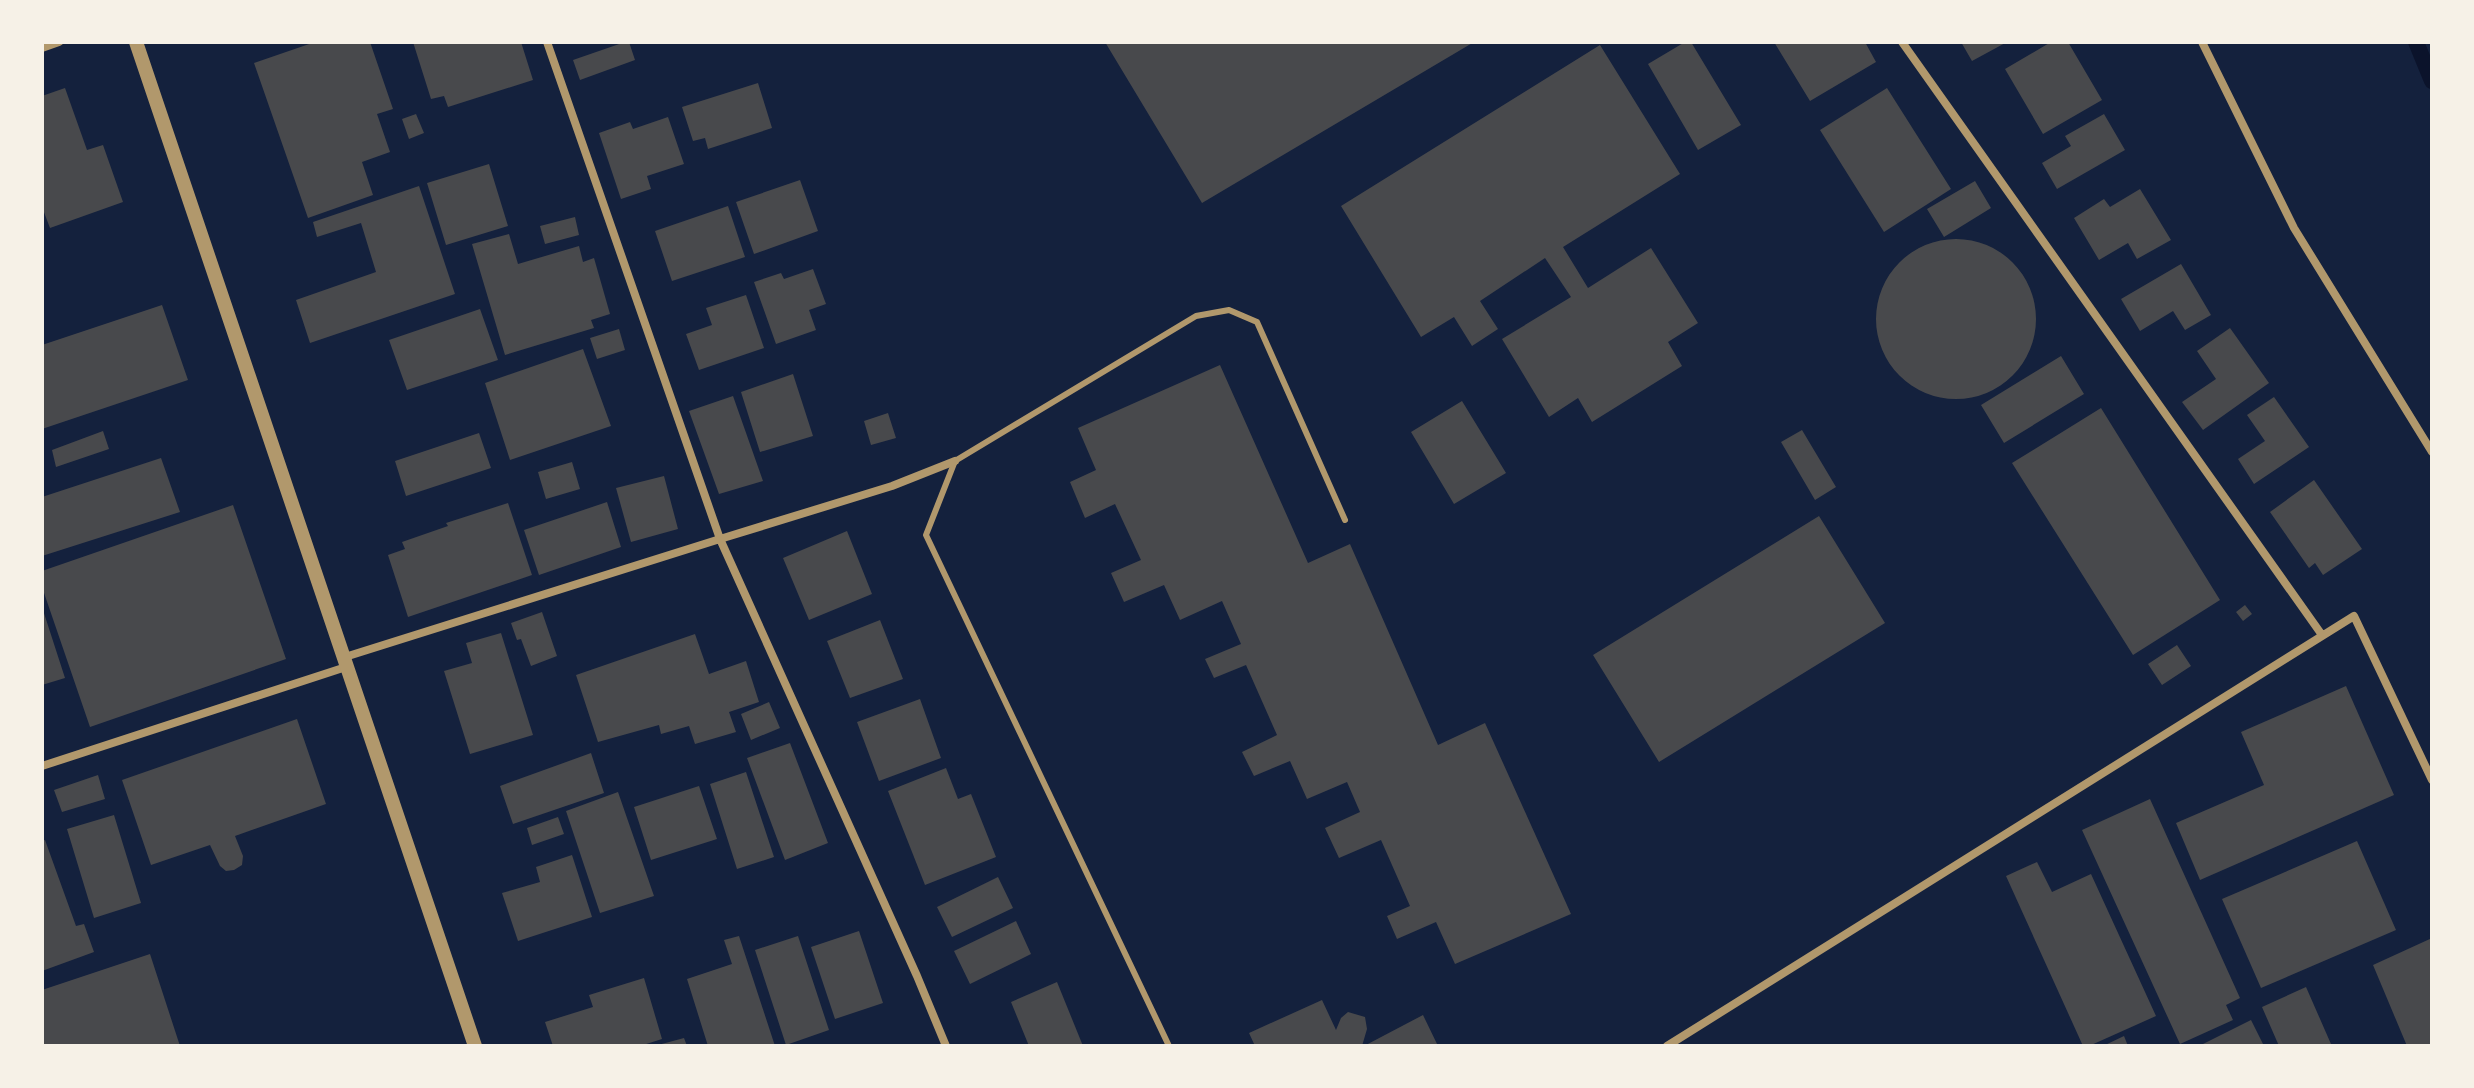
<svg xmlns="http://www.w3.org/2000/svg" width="2474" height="1088" font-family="Signika,sans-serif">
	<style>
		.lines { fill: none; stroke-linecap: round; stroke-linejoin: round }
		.stream { stroke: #0b132b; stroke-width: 16 }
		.building { fill: #48494c }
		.service { stroke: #b1986c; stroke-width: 6 }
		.minor { stroke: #b1986c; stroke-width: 8 }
		.tertiary { stroke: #b1986c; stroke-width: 14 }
	</style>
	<rect width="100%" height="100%" fill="#14213d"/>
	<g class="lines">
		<path class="stream" d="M2416 42 2432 81"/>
	</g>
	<path class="building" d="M315 42H370L393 109 377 114 390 152 362 162 373 195 308 218 254 63Z
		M413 42H521L533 80 448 107 444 96 431 99Z
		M625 42H629L635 60 580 80 573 60Z
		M1105 42H1474L1202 203Z
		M1685 42H1691L1741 125 1698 150 1648 64Z
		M1774 42H1865L1876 62 1810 101Z
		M1961 42H2007L1972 61Z
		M2051 42H2068L2102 100 2043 134 2005 69Z
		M1600 45 1680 174 1563 247 1588 288 1651 248 1698 323 1668 342 1682 366 1592 422 1578 398 1549 417 1502 339 1571 297 1545 258 1480 301 1498 329 1472 346 1454 317 1421 337 1341 206Z
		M758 83 772 128 708 149 705 138 693 141 682 107Z
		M65 88 87 150 103 145 123 202 50 228 42 207V96Z
		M1887 88 1951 189 1884 232 1820 130Z
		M416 114 424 133 409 139 402 119Z
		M2104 114 2125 150 2057 189 2042 163 2071 146 2065 136Z
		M668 117 684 164 647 176 651 189 621 199 599 133 630 122 633 129Z
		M489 164 508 226 446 245 427 183Z
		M800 180 818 231 754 254 736 202Z
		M1975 181 1991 208 1944 237 1927 209Z
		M419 186 455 294 310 343 296 300 376 272 361 223 317 237 313 222Z
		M2140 189 2171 240 2137 259 2128 243 2099 260 2074 218 2104 199 2110 207Z
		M728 206 745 257 672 281 655 231Z
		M575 217 579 235 545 244 540 226Z
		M509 234 518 264 579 246 583 262 594 258 610 314 591 320 594 328 505 355 472 244Z
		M1876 319a80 80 0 1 1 160 0a80 80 0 1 1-160 0Z
		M2181 264 2211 315 2185 330 2173 311 2140 331 2121 299Z
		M813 269 826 304 809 310 816 330 776 344 754 282 781 273 784 279Z
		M746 295 764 348 699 370 686 334 712 325 706 308Z
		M162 305 188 380 42 429V345Z
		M480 309 498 360 407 390 389 340Z
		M2230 328 2269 383 2203 430 2182 402 2216 379 2197 351Z
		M619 329 625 350 597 359 590 338Z
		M583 349 611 426 510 460 485 383Z
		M2061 356 2084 394 2004 443 1981 405Z
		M1220 365 1308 563 1350 544 1438 745 1485 723 1571 914 1455 964 1436 922 1397 939 1387 916 1410 906 1381 840 1339 858 1325 828 1360 812 1347 782 1307 799 1290 761 1254 776 1242 752 1277 735 1246 665 1214 678 1205 659 1241 644 1222 601 1180 620 1164 585 1124 602 1111 573 1141 560 1115 504 1085 518 1070 482 1096 470 1078 428Z
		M793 374 813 436 760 452 741 392Z
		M733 396 763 481 719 494 689 411Z
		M2274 397 2309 447 2254 484 2238 459 2265 441 2247 415Z
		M1462 401 1506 473 1454 504 1411 432Z
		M2101 408 2220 600 2133 655 2012 463Z
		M888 413 896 438 871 445 864 421Z
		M1802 430 1836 487 1815 500 1781 442Z
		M103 431 109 449 56 467 52 450Z
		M479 433 491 468 406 496 395 461Z
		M161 458 180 512 42 556V497Z
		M572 462 580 489 546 499 538 472Z
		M664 476 678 529 631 542 616 488Z
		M2314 480 2362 549 2323 575 2315 563 2309 568 2270 512Z
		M607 502 621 547 539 575 524 530Z
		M508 503 532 575 408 617 388 555 405 549 402 542 448 526 446 523Z
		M233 505 286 659 90 727 42 587V571Z
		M1819 516 1885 623 1659 762 1593 655Z
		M847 531 872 594 809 620 783 558Z
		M2245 605 2252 614 2243 621 2236 612Z
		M42 607 65 678 42 685Z
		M542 612 557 656 531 666 521 639 517 640 511 623Z
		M880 620 903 679 850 698 827 641Z
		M501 633 533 735 470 754 444 671 472 663 466 643Z
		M695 634 709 674 746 661 759 702 729 712 736 732 695 744 689 726 661 734 659 725 598 742 576 675Z
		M2177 645 2191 666 2162 685 2148 664Z
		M2346 686 2394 795 2200 880 2176 823 2264 785 2241 732Z
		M920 699 941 758 879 781 857 722Z
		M769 702 780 728 751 740 741 714Z
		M297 719 326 804 235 836 243 856 242 865 234 870 226 871 220 866 210 845 151 865 122 780Z
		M790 743 828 843 785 860 747 758Z
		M591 753 604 793 513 824 500 786Z
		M946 768 958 799 971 794 996 857 925 885 888 791Z
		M746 772 774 857 737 869 710 784Z
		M98 775 105 799 62 812 54 790Z
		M699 786 717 839 651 860 634 807Z
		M618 792 654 896 600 913 566 811Z
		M2150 799 2240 998 2226 1005 2233 1020 2180 1044 2082 830Z
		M114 815 141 903 94 918 67 829Z
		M558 817 564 834 532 845 527 828Z
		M45 840 76 926 84 924 94 952 42 971V841Z
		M2357 841 2396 930 2261 988 2222 899Z
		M572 855 592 917 518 941 502 893 540 882 536 867Z
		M2037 862 2052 892 2091 874 2156 1016 2089 1046H2083L2006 876Z
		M998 877 1013 908 952 937 937 907Z
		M1016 921 1031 954 970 984 954 951Z
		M859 931 883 1003 835 1019 811 947Z
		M739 936 775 1046H708L687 979 732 964 724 940Z
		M798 936 829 1030 786 1045 755 950Z
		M2432 938V1046H2407L2373 965Z
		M150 954 180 1046H42V990Z
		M644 978 662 1039 640 1046H553L545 1022 593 1007 589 995Z
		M1057 982 1083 1046H1029L1011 1002Z
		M2306 987 2331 1044 2279 1046 2262 1007Z
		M1322 1000 1336 1030 1341 1018 1348 1012 1365 1017 1367 1029 1362 1046H1255L1249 1033Z
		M1423 1015 1438 1046H1364Z
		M2251 1020 2264 1046H2199Z
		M2124 1036 2128 1046H2103Z
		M684 1038 687 1046H658V1045Z"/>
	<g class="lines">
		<path class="service" d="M1169 1046 926 535 955 461 1196 316 1229 310 1257 322 1345 520"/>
		<path class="minor" d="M547 42 720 539 892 486 955 461
			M1902 42 2322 635
			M2202 42 2294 228 2432 452
			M42 48 59 42
			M345 657 720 539 917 976 946 1046
			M42 766 349 666
			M1667 1046 2354 616 2432 780"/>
		<path class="tertiary" d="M136 42 475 1046"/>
	</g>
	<rect width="2474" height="1088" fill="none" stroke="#f6f1e7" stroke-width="88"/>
</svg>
